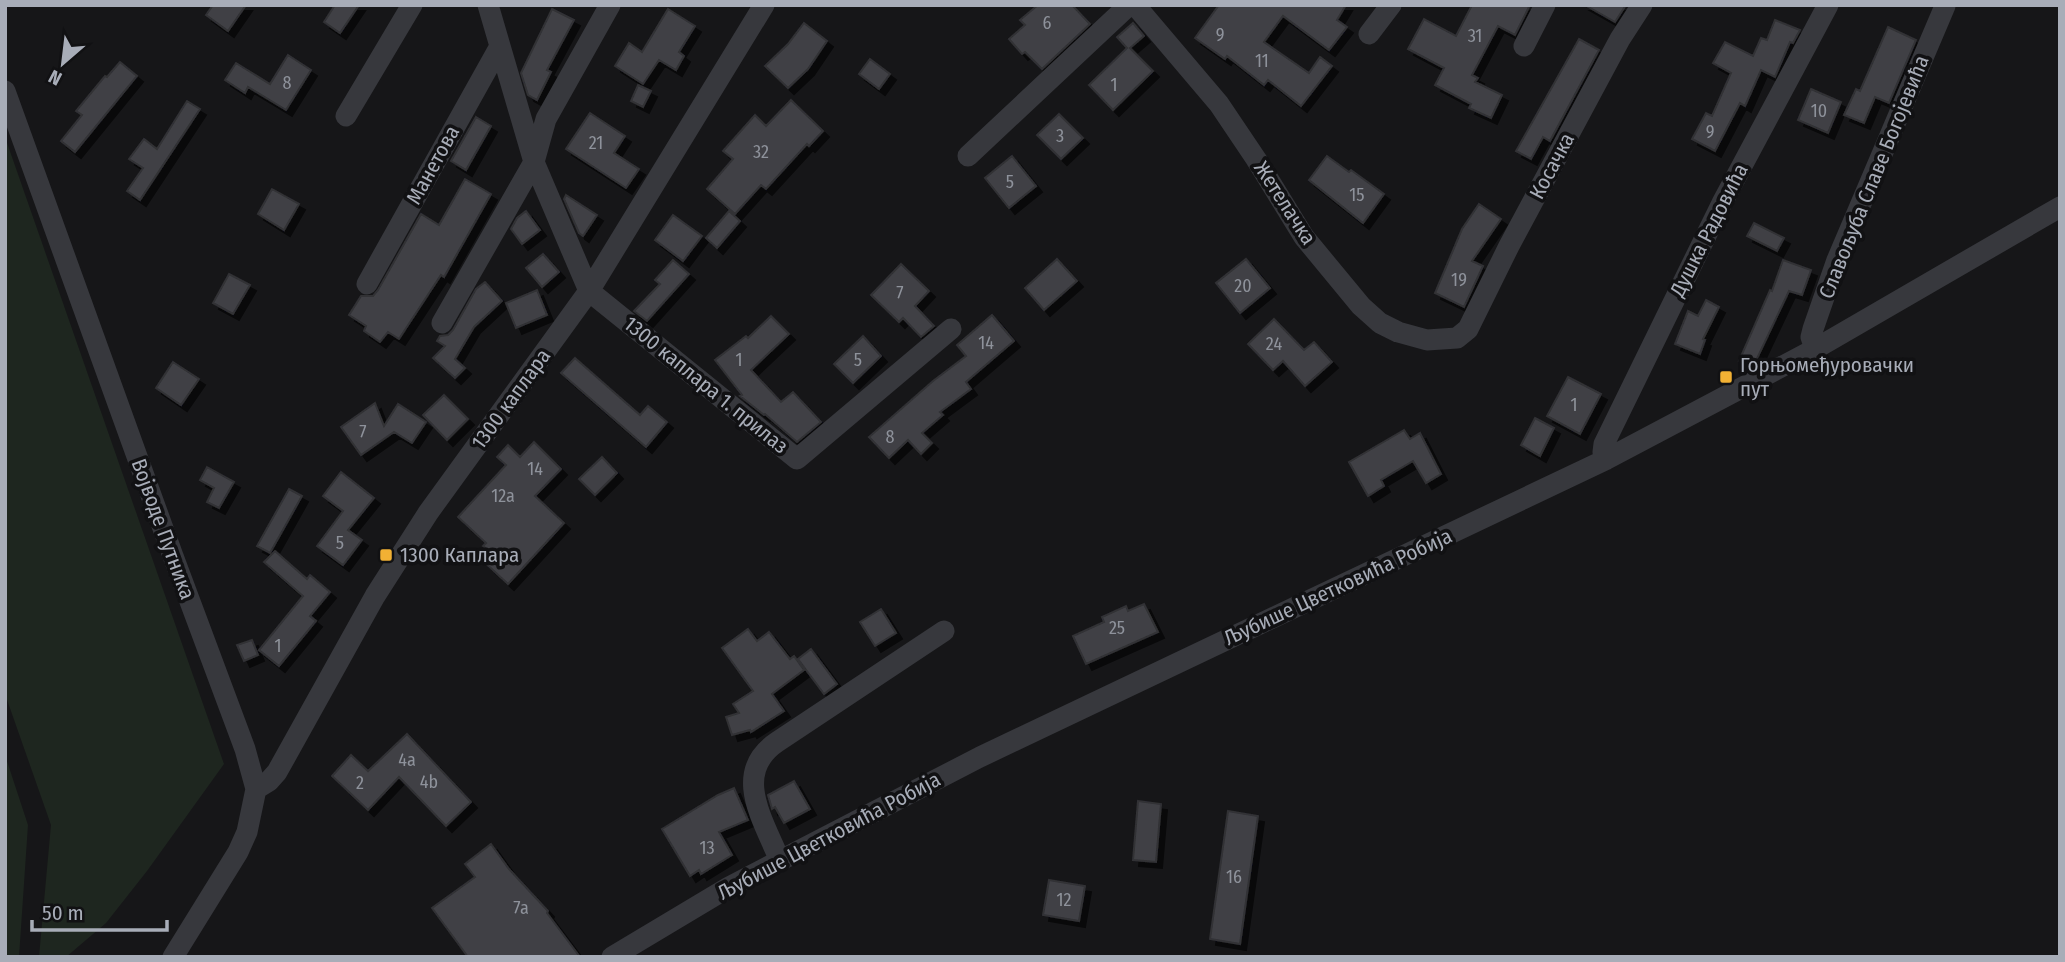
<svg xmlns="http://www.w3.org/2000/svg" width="2065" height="962" font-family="'Fira Sans Condensed',sans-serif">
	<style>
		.green { fill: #1e261f }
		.building { fill: #404145; stroke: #303034; stroke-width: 2; filter: url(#shadow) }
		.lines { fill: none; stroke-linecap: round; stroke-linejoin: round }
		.minor { stroke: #37383d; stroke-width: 21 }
		.poi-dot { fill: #f2b134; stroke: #111113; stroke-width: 2.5 }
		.labels { text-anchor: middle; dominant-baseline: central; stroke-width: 7; stroke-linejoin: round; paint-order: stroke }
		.number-label { font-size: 18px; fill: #8e929b }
		.street-label { font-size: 21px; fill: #a8adb8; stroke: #111113 }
		.poi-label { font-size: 21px; fill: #a8adb8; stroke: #111113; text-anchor: start }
	</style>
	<defs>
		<filter id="shadow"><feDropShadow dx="6" dy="6" stdDeviation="0" flood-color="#0009"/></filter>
	</defs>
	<rect width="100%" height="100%" fill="#161618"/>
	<path class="green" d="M5 137 224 764 147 871 106 923 66 957H39L51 825 5 694Z
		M5 755 28 825 19 957H5Z"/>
	<path class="building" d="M213 5H246L228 31 206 15Z
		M335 5H359L340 33 324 22Z
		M1038 5H1072L1090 24 1042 69 1025 52 1022 54 1009 39 1025 25 1020 20Z
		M1219 5H1346L1337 20 1347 27 1329 50 1283 16 1264 42 1309 73 1320 57 1332 66 1301 106 1268 80 1264 85 1227 56 1225 59 1195 38Z
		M1472 5H1530L1515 35 1498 26 1472 75 1478 78 1475 82 1502 95 1491 118 1469 108 1471 104 1435 85 1444 68 1408 49 1424 19 1456 36Z
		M1585 5H1626L1615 22Z
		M552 9 574 20 547 70 551 72 537 100 528 95 521 73Z
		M668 9 695 26 679 52 684 56 676 70 659 60 643 84 615 66 629 43 642 52Z
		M1775 20 1800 30 1793 43 1790 42 1775 77 1761 70 1745 106 1740 103 1715 151 1692 139 1706 113 1712 116 1731 73 1713 63 1725 42 1753 56 1761 38 1767 40Z
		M804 23 827 41 808 69 788 88 765 66 788 44Z
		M1133 23 1144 36 1130 48 1153 71 1113 110 1089 85 1127 48 1117 37Z
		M1888 27 1916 40 1889 103 1875 97 1864 123 1844 115 1856 89 1860 91Z
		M1579 39 1599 50 1550 141 1543 137 1531 159 1516 151Z
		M288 55 311 70 286 110 248 87 245 93 225 80 236 63 270 84Z
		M870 59 890 74 879 89 859 74Z
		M120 62 137 76 75 152 61 141 82 115 76 111 105 76 107 77Z
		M638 85 651 91 643 107 631 101Z
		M1811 89 1841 102 1828 133 1798 120Z
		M791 100 823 131 809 146 807 144 766 189 761 185 735 214 707 189 733 159 723 151 755 115 766 126Z
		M187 101 200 109 140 200 127 191 143 168 129 159 144 139 157 149Z
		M590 113 625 136 614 153 639 169 626 188 566 149Z
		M1059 114 1083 138 1061 159 1037 135Z
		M476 117 491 126 466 170 451 161Z
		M1012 156 1036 186 1009 208 985 178Z
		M1327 156 1349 172 1351 170 1384 194 1363 223 1309 180Z
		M465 179 491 194 444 277 441 275 399 339 388 332 380 342 364 331 366 326 349 315 361 296H373L378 290 421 214 439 225Z
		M272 189 299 204 284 230 258 214Z
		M566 195 597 215 583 236 579 233 564 199Z
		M1479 204 1501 219 1472 261 1483 266 1464 307 1435 293 1462 229Z
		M526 211 540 230 522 244 511 229 517 218Z
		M729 211 740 221 717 248 706 238Z
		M673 215 702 236 683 261 655 240Z
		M1754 223 1784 238 1777 251 1747 236Z
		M543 254 559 272 542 287 526 268Z
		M1057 259 1077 281 1044 310 1025 288Z
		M1246 259 1270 288 1240 313 1216 283Z
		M673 260 689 274 647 321 634 311 660 284 655 280Z
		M1783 260 1811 270 1802 295 1789 291 1753 367 1739 361 1770 290 1772 291Z
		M901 264 929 291 915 306 934 326 921 337 903 318 899 322 871 295Z
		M229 274 250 285 233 314 213 303Z
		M485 282 502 301 474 327 455 359 465 368 455 378 433 358 445 346 437 341 440 336 448 335 453 330 476 289Z
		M537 290 547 315 516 328 506 303Z
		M1706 300 1719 307 1703 339 1705 340 1700 354 1675 344 1688 311 1698 316Z
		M992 315 1014 341 966 382 971 389 940 412 943 415 922 433 932 443 921 454 908 440 889 458 869 437 933 381 966 356 957 345Z
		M771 316 789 334 751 370 781 402 793 392 821 422 797 442 765 414 764 415 740 396 742 395 715 360 746 336 748 338Z
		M1274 319 1304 350 1314 342 1332 362 1305 386 1283 361 1273 370 1248 344Z
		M863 336 881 356 853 383 834 364Z
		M575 358 640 415 648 406 667 422 646 447 561 373Z
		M173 362 199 379 181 405 156 388Z
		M1568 377 1601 394 1580 434 1547 416Z
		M444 395 468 419 447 440 423 415Z
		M375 403 384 426 398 404 426 422 412 443 394 432 361 455 341 427Z
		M1535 418 1554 428 1540 456 1521 445Z
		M1404 430 1410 439 1420 433 1441 474 1426 483 1413 461 1381 480 1384 486 1368 496 1349 462Z
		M534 442 561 469 535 496 564 523 508 584 483 561 490 552 483 546 486 543 458 517 506 465 497 457 508 445 520 457Z
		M602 457 617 473 595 495 579 479Z
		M207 467 234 482 219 508 207 502 214 488 200 480Z
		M341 472 374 498 348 530 362 540 343 565 317 546 343 511 323 496Z
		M289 489 302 496 270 553 257 546Z
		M275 551 307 579 310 575 330 592 310 616 316 621 279 666 259 650 303 596 264 562Z
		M1144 604 1158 632 1086 664 1073 636 1104 622 1102 617 1126 606 1128 611Z
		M881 609 896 633 875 646 860 622Z
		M748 629 757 641 769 632 790 659 794 656 804 670 772 694 784 711 751 732 750 730 732 735 726 717 739 713 733 704 753 691 722 648Z
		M252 640 258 655 244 661 237 645Z
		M811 649 837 684 824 694 798 659Z
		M407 734 471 802 446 826 399 777 368 810 332 776 351 755 368 771Z
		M794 781 810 809 784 823 775 807 772 809 768 795Z
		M734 788 748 820 719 832 732 855 701 874 699 870 690 876 662 829 718 795Z
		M1138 801 1161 804 1156 862 1133 860Z
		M1228 811 1258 816 1240 944 1210 939Z
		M491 844 509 869 548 911 547 913 580 957H468L432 908 475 877 465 864Z
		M1049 880 1085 886 1079 921 1043 915Z"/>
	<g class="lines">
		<path class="minor" d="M488 5 534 162 589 291 797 459 951 329
			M1135 5 1219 104 1256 159 1304 237 1361 306 1380 323 1398 332 1427 340 1457 338 1468 329 1509 246 1620 39 1642 5
			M1369 34 1391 5
			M1524 46 1545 5
			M5 91 173 556 245 749 256 789 247 832 238 852 173 957
			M346 116 412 5
			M968 156 1129 5
			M367 284 500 46
			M442 323 534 162 546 119 610 5
			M1815 349 1811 337 1813 329 1837 260 1945 6
			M1605 460 1603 452 1604 444 1722 203 1828 5
			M256 789 269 781 277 772 375 596 428 513 589 291 764 5
			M780 861C764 821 731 773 777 742L944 631
			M612 957 729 887 980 757 1605 460 1815 349 2060 207"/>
	</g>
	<g class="poi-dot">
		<rect x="1719" y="370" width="14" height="14" rx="3.5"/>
		<rect x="379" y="548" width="14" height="14" rx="3.5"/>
	</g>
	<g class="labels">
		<g class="number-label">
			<text x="1047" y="23">6</text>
			<text x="1220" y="35">9</text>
			<text x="1475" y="36">31</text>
			<text x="1262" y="61">11</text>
			<text x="287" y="83">8</text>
			<text x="1114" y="85">1</text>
			<text x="1819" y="111">10</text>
			<text x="1710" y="132">9</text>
			<text x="1060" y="136">3</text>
			<text x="596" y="143">21</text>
			<text x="761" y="152">32</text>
			<text x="1010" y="182">5</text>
			<text x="1357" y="195">15</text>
			<text x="1459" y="280">19</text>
			<text x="1243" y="286">20</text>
			<text x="900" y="293">7</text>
			<text x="986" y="343">14</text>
			<text x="1274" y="344">24</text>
			<text x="739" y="360">1</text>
			<text x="858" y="360">5</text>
			<text x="1574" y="405">1</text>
			<text x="363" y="432">7</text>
			<text x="890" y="437">8</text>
			<text x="535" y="469">14</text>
			<text x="503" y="496">12a</text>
			<text x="340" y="543">5</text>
			<text x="1117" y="628">25</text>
			<text x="278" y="646">1</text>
			<text x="407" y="760">4a</text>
			<text x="429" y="782">4b</text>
			<text x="360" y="783">2</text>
			<text x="707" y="848">13</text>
			<text x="1234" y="877">16</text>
			<text x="1064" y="900">12</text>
			<text x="521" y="908">7a</text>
		</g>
		<g class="street-label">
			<text transform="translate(433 165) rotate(-61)">Манетова</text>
			<text transform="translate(1552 166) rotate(-62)">Косачка</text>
			<text transform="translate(1874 177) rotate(-68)">Славољуба Славе Богојевића</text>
			<text transform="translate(1285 203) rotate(57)">Жетелачка</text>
			<text transform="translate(1709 230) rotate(-63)">Душка Радовића</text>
			<text transform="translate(706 385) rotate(39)">1300 каплара 1. прилаз</text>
			<text transform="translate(511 399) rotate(-54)">1300 каплара</text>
			<text transform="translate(163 529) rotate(70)">Војводе Путника</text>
			<text transform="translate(1338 587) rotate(-25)">Љубише Цветковића Робија</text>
			<text transform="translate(829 836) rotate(-28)">Љубише Цветковића Робија</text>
		</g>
		<g class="poi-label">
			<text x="1740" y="365">Горњомеђуровачки<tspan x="1740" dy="24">пут</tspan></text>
			<text x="400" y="555">1300 Каплара</text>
		</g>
	</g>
	<rect width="2065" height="962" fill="none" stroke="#a8adb8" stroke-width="14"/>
	<g transform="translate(63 63) rotate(208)" stroke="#111113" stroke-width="5" paint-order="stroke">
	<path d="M0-5L12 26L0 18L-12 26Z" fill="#a8adb8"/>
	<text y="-10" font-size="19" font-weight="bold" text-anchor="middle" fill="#a8adb8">N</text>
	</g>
	<path d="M32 920v10h135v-10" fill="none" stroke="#a8adb8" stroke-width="3.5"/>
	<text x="42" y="920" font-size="21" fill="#a8adb8" stroke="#111113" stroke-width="5" paint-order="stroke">50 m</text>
</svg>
